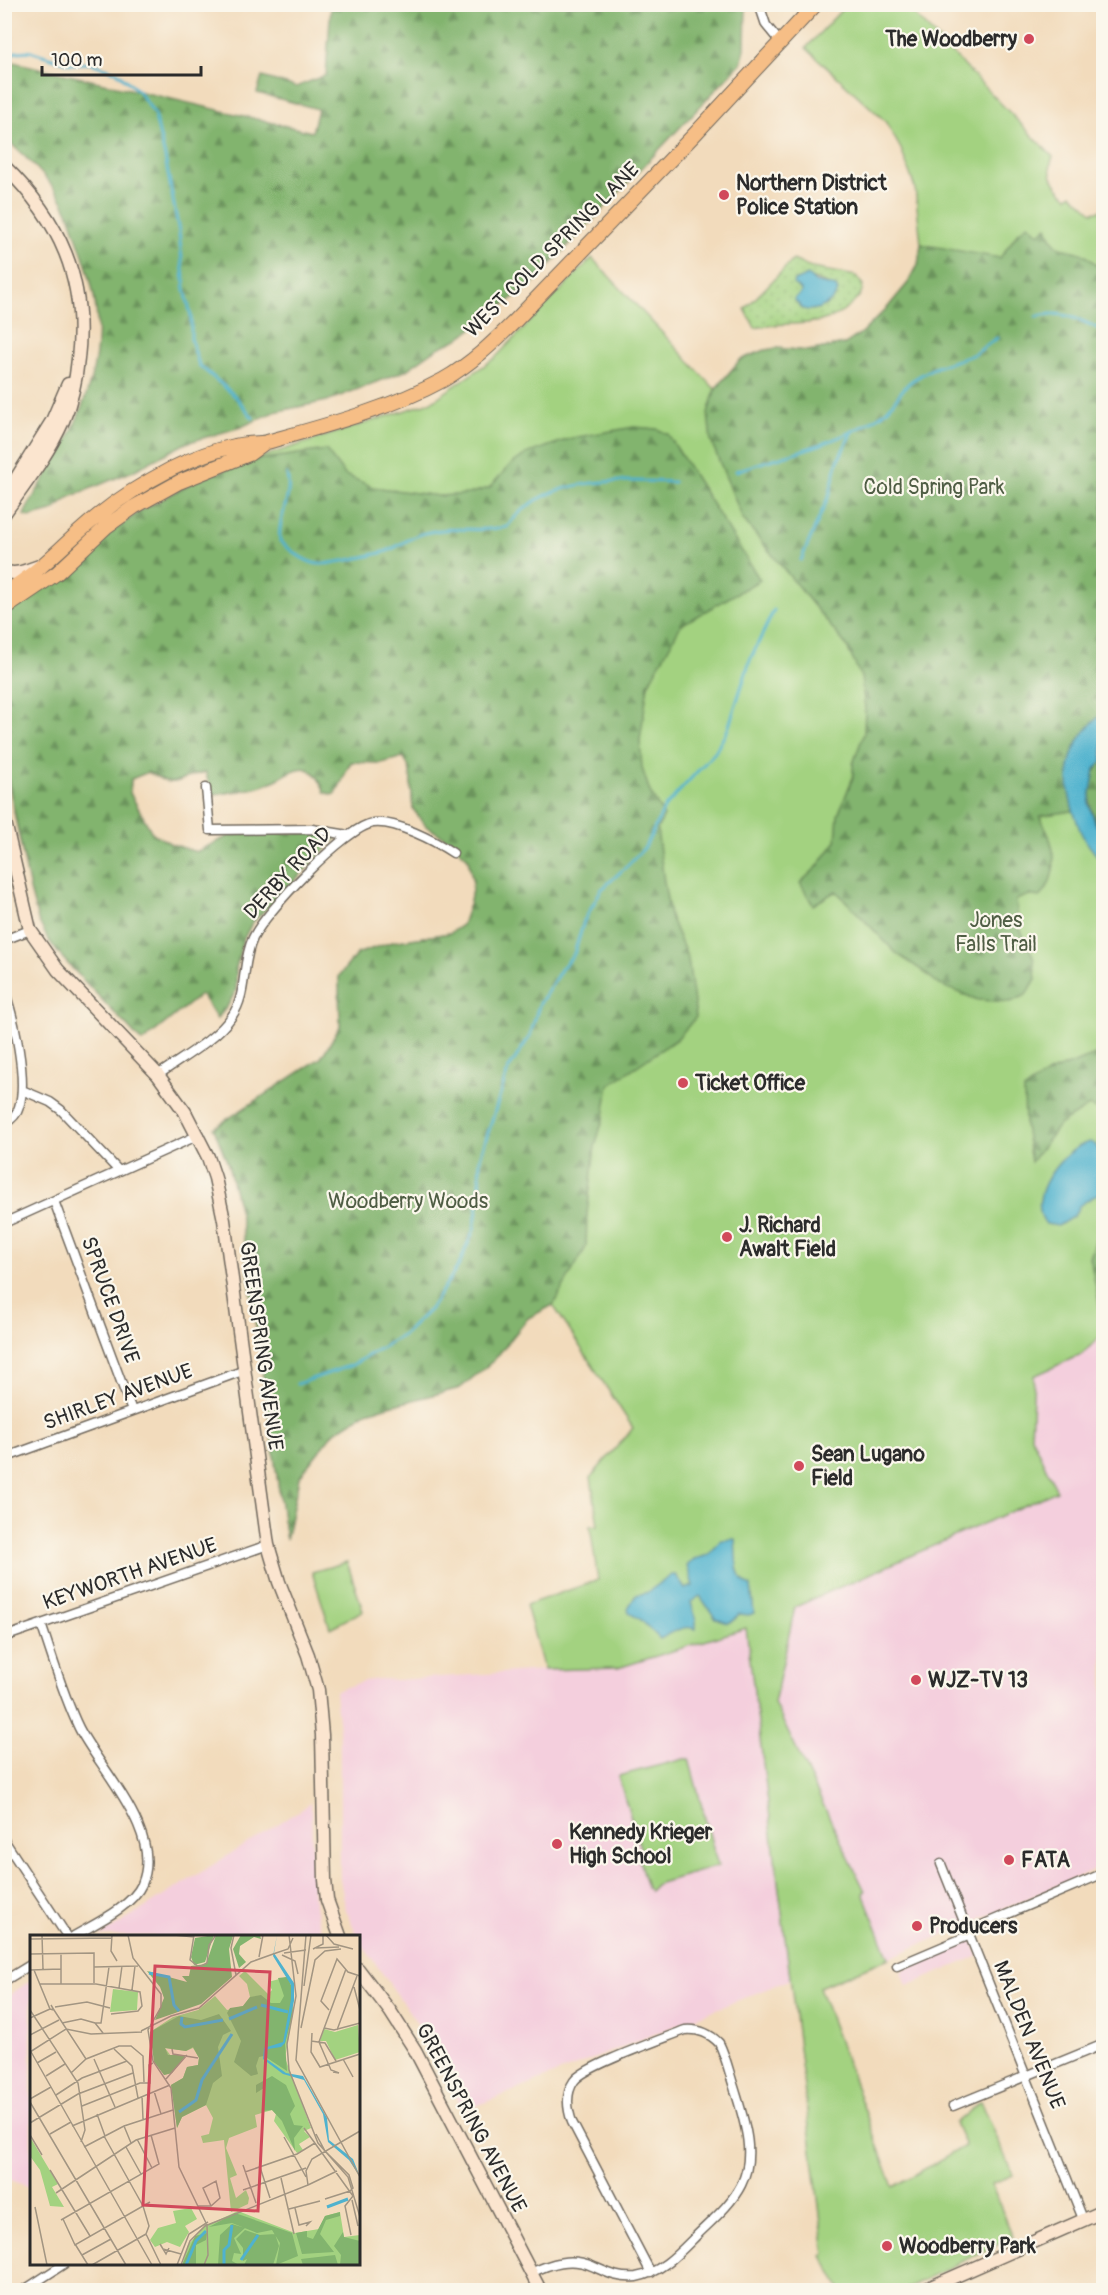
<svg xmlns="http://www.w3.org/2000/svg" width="1108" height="2295" font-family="Pangolin,sans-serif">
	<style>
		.built { fill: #f4cfdd }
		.green { fill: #a3d280; stroke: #677e56; stroke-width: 1.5 }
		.forest { fill: url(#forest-firs); stroke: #56704c; stroke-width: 1.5 }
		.garden { fill: url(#garden-dots); stroke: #677e56; stroke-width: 1.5; fill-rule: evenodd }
		.water { fill: #4fb2ce; stroke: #3d6e7c; stroke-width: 1.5 }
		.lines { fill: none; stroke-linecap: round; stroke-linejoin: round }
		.stream { stroke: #4fb2ce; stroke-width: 3 }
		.minor-casing { stroke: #71695e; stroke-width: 11 }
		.secondary-casing { stroke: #71695e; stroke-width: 15 }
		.primary-casing { stroke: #71695e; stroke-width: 16 }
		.minor { stroke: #fff; stroke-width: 8 }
		.secondary { stroke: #fbe5cf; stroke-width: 12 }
		.primary { stroke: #f6be86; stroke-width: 14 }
		.poi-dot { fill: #d1495b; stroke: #fbf7ec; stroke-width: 2 }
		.labels { text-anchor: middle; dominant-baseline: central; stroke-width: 4.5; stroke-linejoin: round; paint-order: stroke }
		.poi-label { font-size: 21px; font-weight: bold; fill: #2b2b2b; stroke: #fbf7ec; text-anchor: start }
		.street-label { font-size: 21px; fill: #2b2b2b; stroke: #fbf7ec }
		.park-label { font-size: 21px; fill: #4f5d44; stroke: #fbf7ec }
		.inset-river { fill: none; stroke: #4fb2ce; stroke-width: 3 }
		.inset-road { fill: none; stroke: #a29582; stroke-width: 1.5 }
		.view { fill: #d1495b; fill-opacity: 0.15; stroke: #d1495b; stroke-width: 3 }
		.inset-edge { fill: none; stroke: #2b2b2b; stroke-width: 3 }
	</style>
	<defs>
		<pattern id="forest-firs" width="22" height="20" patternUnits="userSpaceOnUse" patternTransform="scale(1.5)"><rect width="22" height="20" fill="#82b46e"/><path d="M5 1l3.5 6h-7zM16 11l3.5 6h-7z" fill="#6b935b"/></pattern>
		<pattern id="garden-dots" width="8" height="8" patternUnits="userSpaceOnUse" patternTransform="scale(1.5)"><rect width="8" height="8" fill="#a3d280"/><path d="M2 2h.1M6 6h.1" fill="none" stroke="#8cb46f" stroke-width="1.8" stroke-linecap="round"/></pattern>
	</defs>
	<rect width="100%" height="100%" fill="#fbf7ec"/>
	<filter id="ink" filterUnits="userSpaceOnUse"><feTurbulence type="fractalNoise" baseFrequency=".0167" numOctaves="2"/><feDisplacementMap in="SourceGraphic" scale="12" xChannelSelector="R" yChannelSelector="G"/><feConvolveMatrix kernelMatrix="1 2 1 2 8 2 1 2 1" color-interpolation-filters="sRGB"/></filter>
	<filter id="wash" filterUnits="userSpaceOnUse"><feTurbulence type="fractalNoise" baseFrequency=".008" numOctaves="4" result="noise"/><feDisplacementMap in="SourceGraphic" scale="24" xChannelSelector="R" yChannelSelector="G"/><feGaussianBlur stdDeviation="1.35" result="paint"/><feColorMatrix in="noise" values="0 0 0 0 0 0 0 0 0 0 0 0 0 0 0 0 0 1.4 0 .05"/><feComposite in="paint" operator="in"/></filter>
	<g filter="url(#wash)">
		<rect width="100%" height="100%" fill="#f2dbbc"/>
		<path class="built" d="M1103 1334V1866L889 1958 863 1892 865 1891 774 1703 795 1607 1056 1491 1031 1436 1034 1376 1082 1354Z
			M746 1628 791 1979 464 2111 415 2020 359 1940 346 1910 340 1879V1739L335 1691 364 1681 380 1679 397 1680 544 1670 618 1668Z
			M311 1803 313 1894 318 1921 324 1936H100Z
			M972 1941 978 1956 907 1986 901 1973 903 1970Z
			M31 1980V2188L6 2178 4 2175 5 1998Z"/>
		<path class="green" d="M846 5H905L1053 157C1045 174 1056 187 1068 197L1072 194 1092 212 1103 210V1334L1082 1354 1034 1376 1031 1436 1057 1491 795 1607 774 1703 865 1891 863 1893 889 1958 819 1987 893 2187 965 2146 955 2123 981 2101 1013 2175 991 2184 1013 2237 903 2290H841L822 2256 825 2254 746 1628 618 1668 544 1670 526 1605 598 1580 590 1526 598 1525 591 1477 633 1428 553 1305 528 1318 494 1360 460 1388 366 1412 333 1433 299 1477 286 1540 240 1213 228 1164 214 1128 321 1058 340 1027 339 976 357 954 392 942 450 933 462 925 470 902 473 883 468 858 446 838 426 826 413 809 410 770 404 757 381 763 351 762C344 772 342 787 333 795L325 792C308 748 290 777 262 786 246 791 228 792 211 795L206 772C173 777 181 792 148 772L131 779 130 793 152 833 171 844 196 852 229 836 251 832 333 834 310 865 252 923 242 942 236 968V990L228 1005 217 1019 201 994 142 1042 59 954C35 921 29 885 21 846 15 819 10 791 5 764L249 461 431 402 495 358 592 258 715 389 740 360 754 354 777 348 808 351 845 344 863 332 888 307 908 283 918 265 921 244 915 188 901 149 885 121 806 48Z
			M347 1562 363 1611 330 1628 312 1572Z
			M684 1759H689L718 1866 657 1884 650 1891 647 1888 638 1856 642 1854 618 1776Z"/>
		<path class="forest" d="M331 5H746L745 49 741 63 533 283 458 339 438 348 405 371 327 401 274 412 241 427 186 443 133 471 70 497 52 511 29 517 24 515C38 485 59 459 73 428 104 361 105 313 79 244 73 227 69 209 58 194 44 173 23 155 5 138V60L312 132 318 109 257 93 262 77 296 87 326 75Z
			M1028 224 1039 234 1047 227C1055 249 1058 247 1078 252 1088 255 1098 266 1103 274V735L1084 809 1040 816C1051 838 1059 857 1050 881 1047 888 1045 893 1039 897L1029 895 1016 900 1019 927 1033 956 1036 979 1026 995 1011 1002 978 1000 940 985 920 969 897 954 836 891 813 905 800 883 817 867 836 841 838 815 853 777V764L864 733 865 708 861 677 846 645 743 519 711 441 708 413 715 390 740 360 765 350 777 348 808 351 845 344 863 332 888 307 908 283 918 265 921 244 1000 258 1017 234Z
			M634 427 657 429 668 434 760 580 681 625 648 685 640 740 642 768 650 792 664 816 657 829 664 882 670 916 688 959 696 1017 677 1039 609 1085 604 1116 595 1146 587 1214 586 1247 553 1305 528 1318 494 1360 460 1388 366 1412 333 1433 299 1477 286 1540 240 1213 228 1164 214 1128 321 1058 340 1027 339 976 357 954 392 942 450 933 462 925 470 902 473 883 468 858 446 838 426 826 413 809 410 770 404 757 381 763 351 762C344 772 342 787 333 795L325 792C308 748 290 777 262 786 246 791 228 792 211 795L206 772C173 777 181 792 148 772L131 779 130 793 152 833 171 844 196 852 229 836 251 832 333 834 338 837 252 923 242 942 236 968V990L228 1005 217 1019 201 994 142 1042 59 954 48 939 38 920 30 890 5 764 4 614 140 511 197 480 249 461 326 450 345 475 373 487 439 496 468 494 489 488 509 466 526 454 572 438Z
			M1103 760V836C1088 813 1083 782 1103 760Z
			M1103 1052V1112L1089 1106 1060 1124 1031 1162 1025 1126 1024 1090 1048 1073Z
			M1103 1217V1323L1090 1258Z"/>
		<path class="garden" d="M793 260 812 268 856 276 863 285C863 293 858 299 852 304 822 332 791 319 755 328L745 309ZM804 277C812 278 834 285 838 291L836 293H801V290L798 287Z"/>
		<path class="water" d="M808 275 815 282 836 287 838 291C833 303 817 313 803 309L794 299 801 293V290L793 284 794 281Z
			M1103 713V760L1095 769 1089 804 1096 825 1103 836V863C1097 855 1089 847 1084 838 1079 831 1078 823 1075 816 1060 774 1069 741 1103 713Z
			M1090 1142 1095 1144 1103 1157V1190L1079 1206 1074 1216 1058 1226 1046 1224C1024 1198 1063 1148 1090 1142Z
			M735 1539C737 1556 733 1579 751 1586L754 1613 749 1615 739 1614 734 1620 728 1623 716 1619 700 1596 691 1602 696 1621V1629C682 1624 673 1633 660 1639L640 1619 629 1613 628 1608 636 1595 646 1593 672 1575H676L685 1589 693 1586 687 1566 694 1559 709 1555 721 1540Z"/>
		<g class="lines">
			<path class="stream" d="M4 58 16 52 30 51 71 64 91 63 117 72 139 92 154 113 165 157 179 232 185 289 191 316V339L199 365 235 396 253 418
				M1036 317C1059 308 1083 321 1104 331
				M736 471C785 454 837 445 881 415 893 406 898 394 908 384 912 380 918 377 923 374 940 363 957 362 974 354 982 350 989 343 997 338
				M287 475C293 498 277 517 280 541 290 550 305 563 319 564 327 565 379 554 387 551 400 546 411 536 425 533 453 525 479 533 507 527 544 475 618 480 674 482
				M801 560 830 493 837 463 852 431
				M297 1384 352 1365 403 1335 430 1309 459 1265 474 1229 479 1198 480 1158 508 1070 530 1036 539 1005 562 968 574 954 584 921 601 890 628 865 645 847 665 807 715 752 728 729 750 660 774 610"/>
		</g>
	</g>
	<g filter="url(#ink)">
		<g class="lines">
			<g class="minor-casing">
				<path id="minor" d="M759 4 766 25 780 42
					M206 788 210 830 312 829 348 835
					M4 940 30 930
					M4 990C14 1017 28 1080 19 1107 17 1115 11 1120 4 1124
					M158 1075C180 1059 217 1039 232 1016 248 993 241 963 253 938 265 912 346 827 373 823 395 820 435 841 453 853
					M22 1090 50 1102 61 1110 119 1171
					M54 1201 132 1411
					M4 1223 199 1135
					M4 1458 245 1370
					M41 1624C53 1659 63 1695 79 1728 101 1771 164 1833 142 1884 132 1907 94 1924 74 1936
					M4 1637 268 1545
					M4 1840 67 1936
					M941 1864 1083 2219
					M968 1931 1104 1873
					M897 1966 970 1935
					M4 1981 32 1964
					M953 2106 1104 2044
					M531 2273C551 2263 571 2257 592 2266 608 2273 619 2279 636 2277 661 2273 679 2253 696 2236 711 2221 731 2205 741 2185 757 2154 743 2117 734 2087 729 2072 726 2057 719 2043 709 2033 699 2029 685 2030 663 2039 584 2066 574 2081 565 2094 567 2108 572 2122L651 2273
					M24 2290 64 2264"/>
			</g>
			<g class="secondary-casing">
				<path id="secondary" d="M4 166C60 220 87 280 78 359 76 381 72 400 63 421 48 455 25 484 4 514
					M4 498 52 421 68 384
					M4 571C16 576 27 570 39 566
					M4 818 30 930 58 970 158 1075 185 1112 208 1157 215 1178 224 1220 268 1545 279 1582 308 1655 318 1690 322 1735 325 1880 327 1900 340 1936
					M358 1969 390 2011 415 2050 540 2290
					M924 2290 1104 2211"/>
			</g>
			<g class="primary-casing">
				<path id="primary" d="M4 593C41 572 66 541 99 515 121 497 146 482 171 469 191 459 214 450 235 446 246 443 257 444 267 442 324 426 390 409 443 380 471 364 494 342 516 320L694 135 816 4
					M4 609 57 573 107 526 134 507 179 482 249 454 264 443"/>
			</g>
			<use href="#minor" class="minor"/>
			<use href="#secondary" class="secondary"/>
			<use href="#primary" class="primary"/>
		</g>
	</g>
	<g class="poi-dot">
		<circle cx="1029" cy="39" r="6"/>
		<circle cx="724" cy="195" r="6"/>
		<circle cx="683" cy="1083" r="6"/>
		<circle cx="727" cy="1237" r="6"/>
		<circle cx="799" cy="1466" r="6"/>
		<circle cx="916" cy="1680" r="6"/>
		<circle cx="557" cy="1844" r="6"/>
		<circle cx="1009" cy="1860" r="6"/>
		<circle cx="917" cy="1926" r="6"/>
		<circle cx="887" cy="2246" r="6"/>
	</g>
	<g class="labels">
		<g class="poi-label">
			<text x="1017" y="39" text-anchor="end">The Woodberry</text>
			<text x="736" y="183">Northern District<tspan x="736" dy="24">Police Station</tspan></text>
			<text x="695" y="1083">Ticket Office</text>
			<text x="739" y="1225">J. Richard<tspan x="739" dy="24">Awalt Field</tspan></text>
			<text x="811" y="1454">Sean Lugano<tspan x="811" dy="24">Field</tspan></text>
			<text x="928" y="1680">WJZ-TV 13</text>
			<text x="569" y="1832">Kennedy Krieger<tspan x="569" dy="24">High School</tspan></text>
			<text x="1021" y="1860">FATA</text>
			<text x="929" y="1926">Producers</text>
			<text x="899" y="2246">Woodberry Park</text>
		</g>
		<g class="street-label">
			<text transform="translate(552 250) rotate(-45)">WEST COLD SPRING LANE</text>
			<text transform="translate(288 873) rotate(-47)">DERBY ROAD</text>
			<text transform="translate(110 1300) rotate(70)">SPRUCE DRIVE</text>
			<text transform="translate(261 1346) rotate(82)">GREENSPRING AVENUE</text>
			<text transform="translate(118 1397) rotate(-20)">SHIRLEY AVENUE</text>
			<text transform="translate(130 1574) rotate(-19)">KEYWORTH AVENUE</text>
			<text transform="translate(1029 2035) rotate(68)">MALDEN AVENUE</text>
			<text transform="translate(471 2118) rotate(62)">GREENSPRING AVENUE</text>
		</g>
		<g class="park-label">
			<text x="934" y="487">Cold Spring Park</text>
			<text x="996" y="920">Jones<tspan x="996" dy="24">Falls Trail</tspan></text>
			<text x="408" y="1201">Woodberry Woods</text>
		</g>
	</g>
	<g transform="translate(30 1935)">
		<rect width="330" height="330" fill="#f2dbbc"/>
		<path d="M215 36 238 59 242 55 238 47 257 42 260 47 263 78 255 123 281 193 274 196 280 202 269 209 273 215 267 218 244 186 246 179 242 175 225 180 227 192 199 203 196 213 207 240 200 243 206 263 216 255 219 263 218 269 201 277 194 205 173 208 171 201 179 199 183 183 176 170 152 182 147 193 141 150 153 143 157 132 168 130 169 123 163 113 156 116 135 113 141 121 156 120 142 138 134 140 120 97 143 82 168 75 185 61 197 75 213 71 220 62 217 49 209 41ZM83 54 108 57 107 75 80 77ZM328 90 330 117 305 125 296 106H290L294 94 305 97ZM0 202 28 249 22 252 34 272 20 271 10 235 0 221ZM161 273 167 284 155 291 159 297 150 312 137 307 125 312 120 305 128 293 146 288 143 276ZM208 276 265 298 289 294 295 281 310 277 314 302 330 300V330H152L158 310 175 291Z" fill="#a3d280"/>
		<path d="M184 0 175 27 164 30 161 22 165 3ZM186 0 203 1 199 14 202 42 171 69 125 85 134 63 130 52 117 36 157 47 152 41H159L161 31 176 29ZM211 0H230L231 4 224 2 210 11 209 19 216 27 209 33 203 14ZM257 42 261 50 263 78 255 109 257 136 234 121 229 122 226 131 228 139 221 141 204 127 211 106 197 78 200 73 213 71 220 62 231 60 241 68H250L254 61 248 43ZM189 79 201 96 193 100 188 112 192 141 183 148 176 170 152 182 147 193 141 150 153 143 157 132 168 130 169 123 163 112 156 116 135 113 138 120H156L142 138 134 140 124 127 120 97 149 81 171 85ZM242 141 256 150 265 171 260 179 264 190 273 191 264 203 265 216 252 186 242 175 233 176 234 153 226 158V150ZM310 277V281L296 285 290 299 304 317 272 319 266 298 277 296V302L283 304 295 281ZM205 278 262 298 268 321 246 330 250 308 242 295 227 298 202 288 179 292ZM202 289 215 293 204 303 211 319 204 318 202 326 209 330H188L190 300ZM215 295 230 300 245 299 249 311 243 330H214L217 324 213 326V313L206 304ZM313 297 314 302 330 306V330H310L311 320 304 311ZM177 298 176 305 166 310V330H152L165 301ZM305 320 308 330H273L271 324Z" fill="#82b46e"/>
		<path d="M247 0 244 18 264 48V66L255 108 251 112 238 114 235 123 256 138 273 141 297 183 299 205 323 224 330 242 319 225 298 207 293 179 274 145 253 139 233 124 234 113 253 107 261 64V50L243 21Z" fill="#4fb2ce"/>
		<path class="inset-river" d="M119 38 139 42 144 70 149 76M231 70 258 77M152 82 151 89 155 92 193 85M199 84 227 72M149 177 166 165 172 145 202 99M297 272 318 264M211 325 228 300M156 330 166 306 176 296M194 330V315L199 310 202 290"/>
		<path class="inset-road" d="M12 0 13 34M82 0 81 16 87 26M98 0 103 23 131 59V72L118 95 123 126 141 153 149 232 177 290M144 0 164 2M164 0 160 25 169 32 177 28 179 10 186 0M204 0 201 13 206 40M259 0 266 61 257 109 259 135 288 208 318 242 330 282M276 0 266 125 330 242M296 0 304 9 323 14M0 4 82 3M286 13 309 12M283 14 293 9V0M31 18V49M246 18 258 14 263 3M254 18 276 15M0 19 64 18V48M252 20 265 26 268 39M229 22 233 0M64 32 108 31M0 35 31 34M4 35 20 74 24 75 21 70M10 49H66L110 57 112 71 108 76 81 79M274 51 281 0M324 52 330 75M89 53 92 31M102 55 105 31M25 72 57 67 80 73M0 75 48 148 55 195 51 207M24 75 56 124M299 75 291 66 307 24 318 37 330 41M0 83 20 74M32 88 51 84 65 88 73 98M65 88H71L79 32M271 93 285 25 295 16 311 14M294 93 304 95 330 88M307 95 327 41M111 96 141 81 169 73 221 27 246 18M282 98 281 117 290 132 330 119M0 100 29 85M281 106 295 108 306 126M84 114 102 131 108 163M142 114 143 119 168 123M0 115 122 330M0 117 36 94 61 99 112 97M64 124 85 172M313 124 323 142M7 128 26 117M303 137 309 138 301 135 289 107 316 34M41 138 56 124 89 111H101L113 121 114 147M16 141 35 129M136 144 157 120M124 156 131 179M26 160 52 143 97 126M112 161 113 184M0 164 21 152M0 167 96 330M52 171 110 148H120L119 130 123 128M67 179 75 201M0 188 48 159 103 138M42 191 140 150M94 191 101 208M274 193 323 261M20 199 41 187M286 199 295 216 319 240 323 253 320 256M0 200 12 220M74 201 113 271 119 291 116 299M254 202 276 242M107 204 122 233M54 212 94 191 143 175M96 212 111 239M213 230 226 268M230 232 240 263M20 235 60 301M215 237 267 219 285 208M251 243 264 299M278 250 307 236M213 255 276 233M26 258 106 205 145 193M295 264 320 256M322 265 328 291M168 271H181L190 263 186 246 173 253 181 271M5 272 17 330M265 273 269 290 280 287 276 291M259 274 290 266M33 284 45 310 120 267M31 285 129 229 121 200M116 299 131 330M321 300 315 271 323 261M45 309 58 330M130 309 136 319 139 313M133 314 151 319M52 320 81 304M62 330 116 299M147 330 159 299 178 287M151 330 160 306 175 291 278 250 276 236 282 224 330 196M174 330 178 320 177 291"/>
		<path class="view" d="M125 31 240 37 228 276 113 270Z"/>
		<rect width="330" height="330" class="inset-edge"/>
	</g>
	<rect width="1108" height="2295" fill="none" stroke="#fbf7ec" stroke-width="24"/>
	<path d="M42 66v9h159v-9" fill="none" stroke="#2b2b2b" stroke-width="3"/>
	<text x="51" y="66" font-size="18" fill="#2b2b2b" stroke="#fbf7ec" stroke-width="4.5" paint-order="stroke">100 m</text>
</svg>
